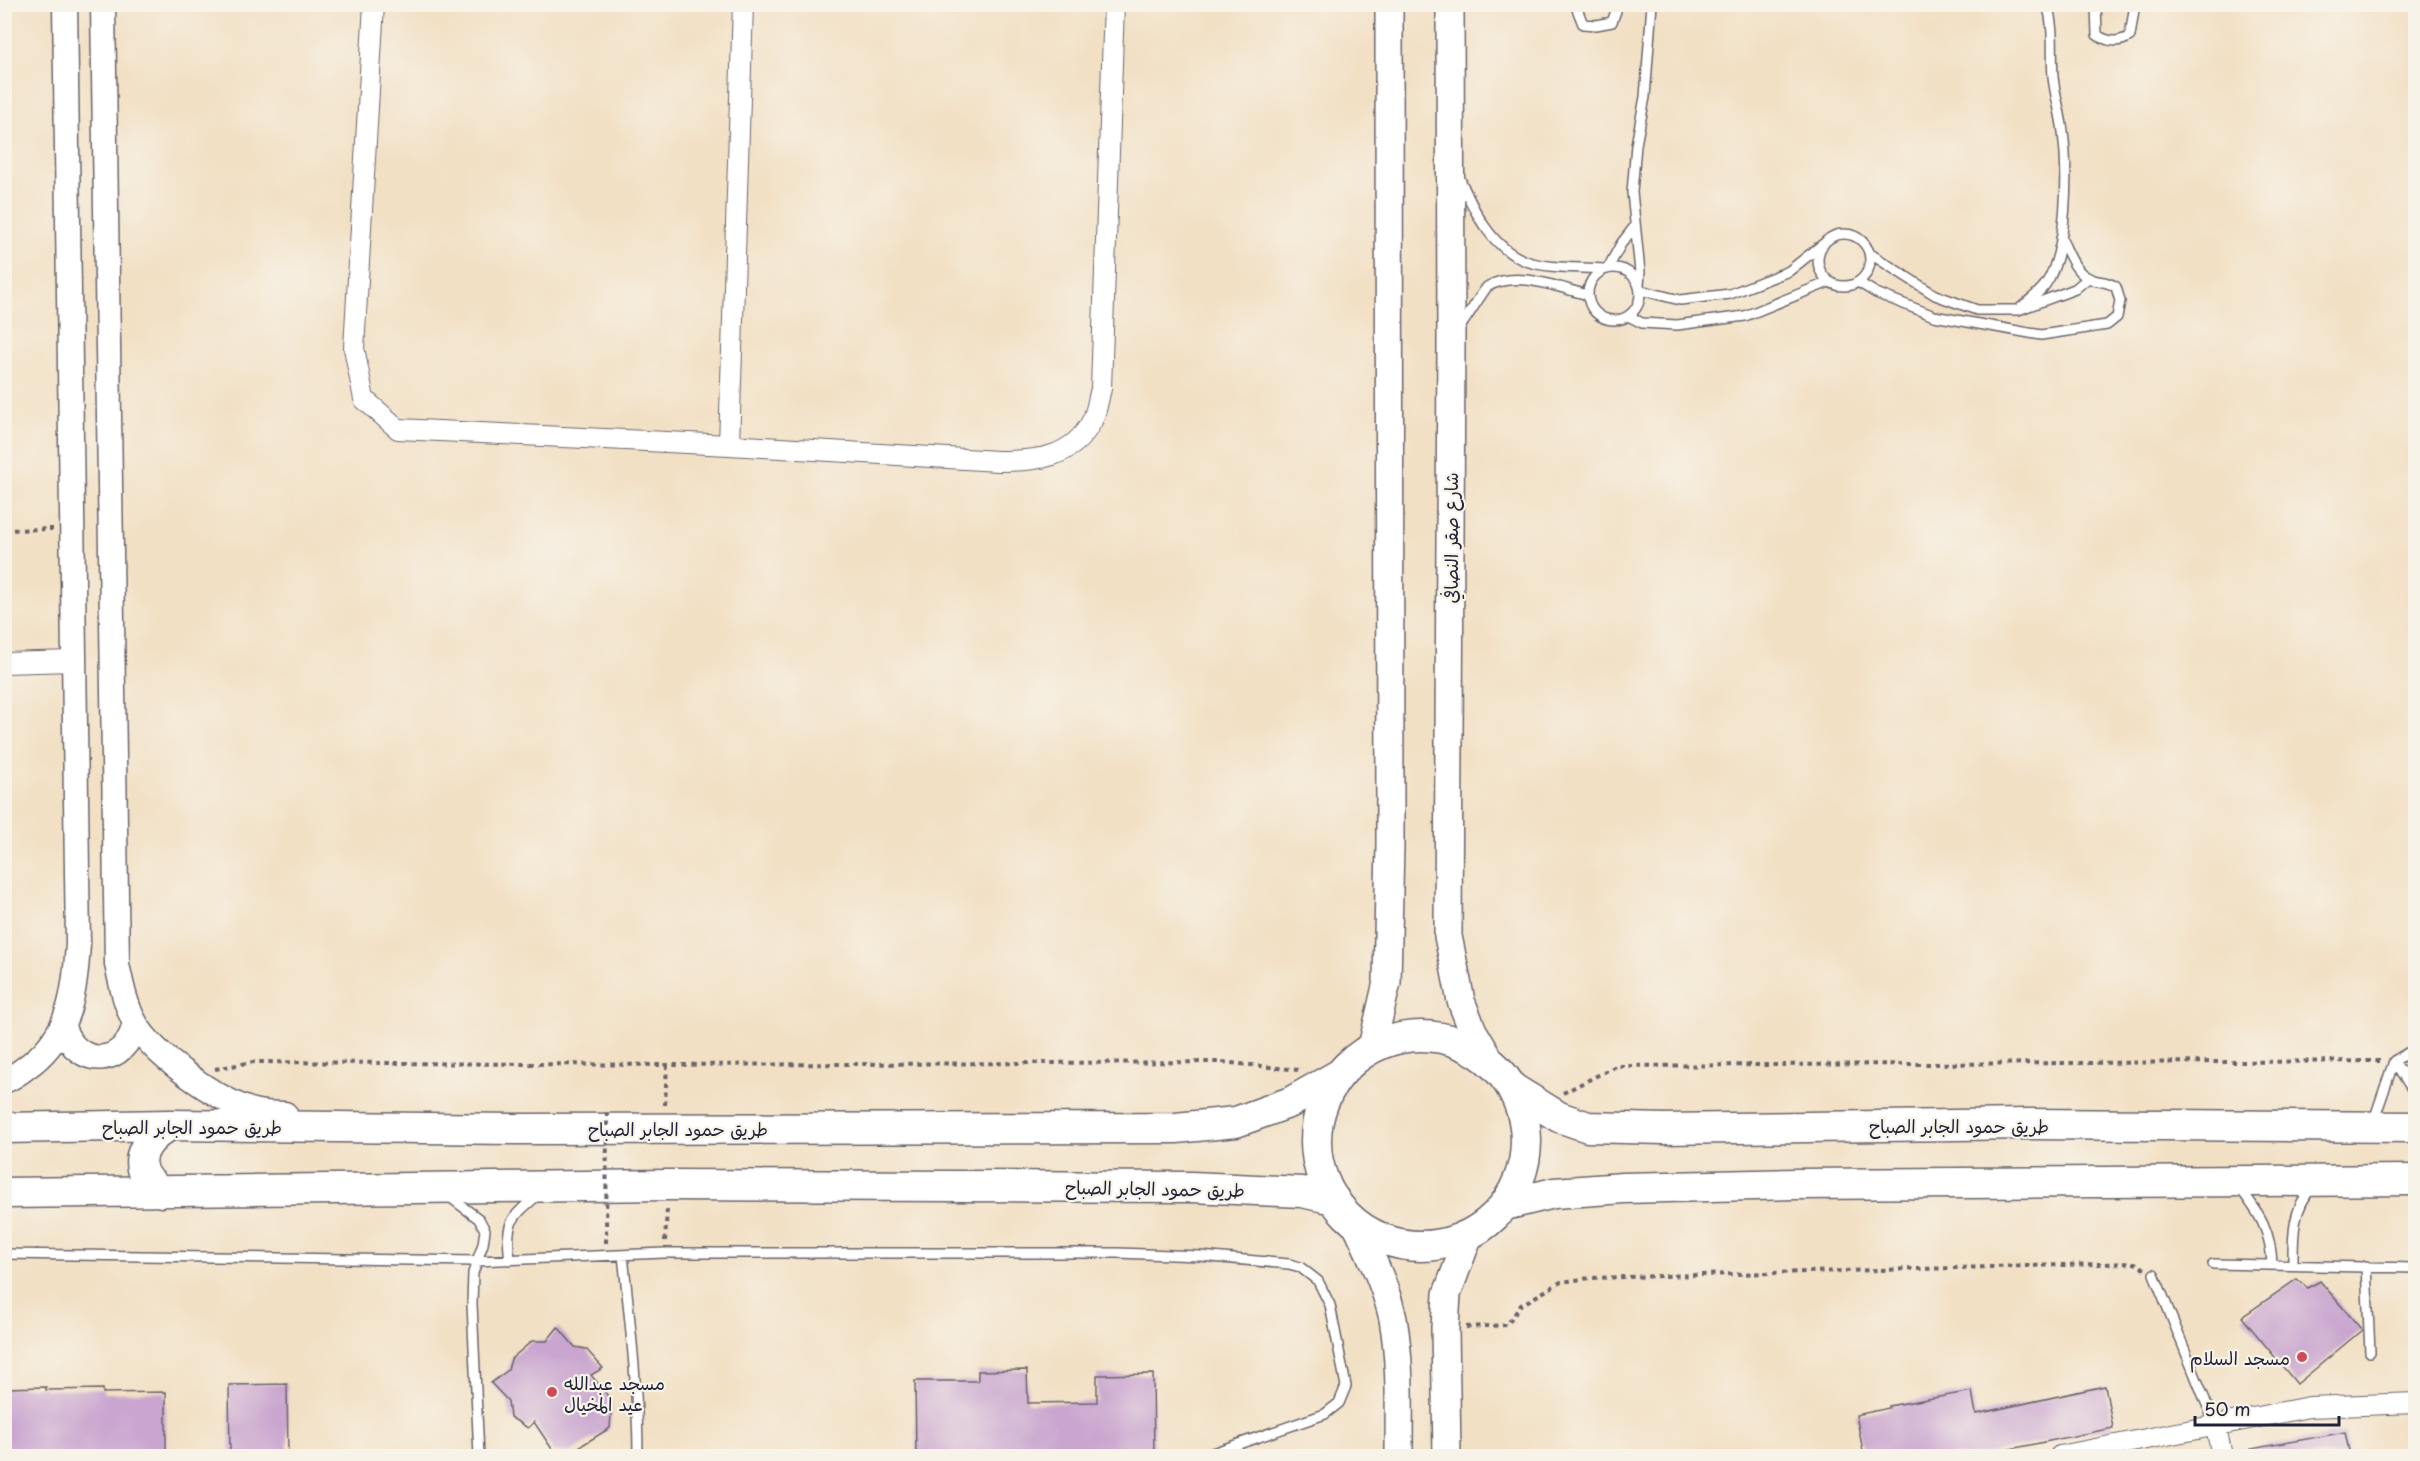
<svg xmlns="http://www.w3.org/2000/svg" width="2420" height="1461" font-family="'Playpen Sans','Playpen Sans Arabic',sans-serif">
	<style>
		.building { fill: #c9a5cf }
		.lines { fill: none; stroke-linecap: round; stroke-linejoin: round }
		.service-casing { stroke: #6b646b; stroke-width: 12 }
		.minor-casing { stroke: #6b646b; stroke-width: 22 }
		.tertiary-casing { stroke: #6b646b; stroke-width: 27 }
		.secondary-casing { stroke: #6b646b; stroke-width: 30 }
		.primary-casing { stroke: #6b646b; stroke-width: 33 }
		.path { stroke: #6b646b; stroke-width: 4; stroke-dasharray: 4.5 4.5; stroke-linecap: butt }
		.service { stroke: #fff; stroke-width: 9 }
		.minor { stroke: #fff; stroke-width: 20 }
		.tertiary { stroke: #fff; stroke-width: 24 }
		.secondary { stroke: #fff; stroke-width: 27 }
		.primary { stroke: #fff; stroke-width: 30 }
		.path-bridge { stroke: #6b646b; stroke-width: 4; stroke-dasharray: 4.5 4.5; stroke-linecap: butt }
		.poi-dot { fill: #d1495b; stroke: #f7f3e8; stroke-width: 2 }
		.labels { text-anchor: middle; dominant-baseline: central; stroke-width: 4.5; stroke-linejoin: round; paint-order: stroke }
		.street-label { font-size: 18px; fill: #22223b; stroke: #f7f3e8 }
		.poi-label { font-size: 18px; fill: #22223b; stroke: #f7f3e8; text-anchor: end }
	</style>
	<rect width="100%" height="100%" fill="#f7f3e8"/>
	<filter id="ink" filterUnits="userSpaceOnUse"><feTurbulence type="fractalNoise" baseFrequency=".0167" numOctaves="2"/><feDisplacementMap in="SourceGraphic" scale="12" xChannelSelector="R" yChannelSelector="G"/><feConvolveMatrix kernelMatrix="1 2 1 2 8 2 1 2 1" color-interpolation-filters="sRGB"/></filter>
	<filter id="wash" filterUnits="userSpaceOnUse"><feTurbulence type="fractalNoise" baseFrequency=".008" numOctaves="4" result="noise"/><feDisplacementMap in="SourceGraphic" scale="24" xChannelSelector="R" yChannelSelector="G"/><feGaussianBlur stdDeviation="1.35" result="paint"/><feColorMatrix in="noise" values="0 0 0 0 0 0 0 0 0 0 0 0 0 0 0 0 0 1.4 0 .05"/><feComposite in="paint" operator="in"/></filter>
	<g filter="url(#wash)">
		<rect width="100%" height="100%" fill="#f2e0c5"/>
		<g id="blocks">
			<path class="building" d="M2297 1279 2308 1288 2320 1281 2362 1330 2297 1384 2242 1317Z
				M558 1327 575 1347 586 1349 603 1368 591 1375 612 1401 610 1428 571 1452H554L534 1422 528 1428 510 1417 508 1401 491 1383 508 1370 511 1359 532 1341H547Z
				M1027 1370 1028 1403 1097 1402V1375L1153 1374 1154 1456H916L915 1381H978V1371Z
				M287 1384 288 1456H230L229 1385Z
				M2105 1386 2113 1428 1976 1456H1864L1856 1415 1889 1408V1406L1972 1391 1976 1414Z
				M46 1387V1390L103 1389V1393L166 1392V1456H4V1388Z
				M2345 1432 2350 1456H2252L2251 1449Z"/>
		</g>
	</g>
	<g filter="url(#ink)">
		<use href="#blocks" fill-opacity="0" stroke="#6b646b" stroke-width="1.5"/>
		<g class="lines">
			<g class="service-casing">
				<path id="service" d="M1575 4 1583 24 1596 25 1612 22 1616 11 1614 4
					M1926 4 1943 7 1946 4
					M2096 4 2097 35C2108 42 2120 43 2130 36L2135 4
					M1460 179C1474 211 1491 248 1526 261 1549 269 1579 267 1604 269
					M1818 260a26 26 0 1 1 52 0a26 26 0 1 1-52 0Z
					M1869 253 1935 295 1977 310H2018L2075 289 2088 278
					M1588 294a26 26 0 1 1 52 0a26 26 0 1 1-52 0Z
					M1608 268 1621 244 1635 226
					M1858 282 1876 293 1934 316 2041 335 2107 325 2117 317 2120 301 2116 287C2106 280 2098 283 2089 278 2074 272 2068 251 2061 238
					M1639 286 1640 272 1632 192 1636 145 1645 97 1652 4
					M1640 290 1680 300 1730 294 1789 271 1823 244
					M2018 310C2027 303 2038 294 2045 285 2068 253 2068 171 2063 132 2061 114 2055 96 2053 77 2051 51 2055 30 2047 4
					M1628 316 1642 323 1677 325 1745 316 1829 282
					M1458 330C1464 322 1484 290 1487 287 1515 269 1559 288 1588 295
					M2394 1061 2416 1095
					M2373 1123 2394 1061 2416 1048
					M2239 1187C2260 1214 2271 1231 2272 1265
					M447 1195 479 1219 485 1230 483 1244 473 1273 472 1304 479 1456
					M4 1254 476 1261 664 1253H1117L1200 1256 1289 1264 1300 1267 1318 1281 1330 1305 1346 1386 1339 1403 1325 1414 1204 1456
					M623 1255C630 1322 638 1389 638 1456
					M510 1260C505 1221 511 1218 539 1194
					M2213 1264 2416 1268
					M2293 1265C2293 1235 2292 1210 2313 1186
					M2366 1266 2370 1352
					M2154 1274 2216 1427"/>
			</g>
			<g class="minor-casing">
				<path id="minor" d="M374 4 354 348 364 399 398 429 729 445 998 461C1036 461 1072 459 1092 421 1097 411 1098 399 1101 389L1114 4
					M729 445 743 4
					M4 663 73 661
					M2216 1427 2222 1456
					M2060 1456 2309 1407 2416 1403"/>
			</g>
			<g class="tertiary-casing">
				<path id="tertiary" d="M103 4 117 964C121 983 125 1003 134 1021 153 1056 216 1099 253 1111 263 1114 275 1114 285 1114
					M63 1027C77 1070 127 1067 135 1022
					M4 1081C15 1077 23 1070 32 1063 71 1032 75 990 78 944L65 4"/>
			</g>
			<g class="secondary-casing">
				<path id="secondary" d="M1450 4 1451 339 1448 936 1461 1001 1473 1031 1492 1063
					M1372 1047 1387 982 1390 844 1389 4
					M1357 1225C1370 1255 1386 1286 1393 1319 1401 1364 1399 1411 1399 1456
					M1447 1456 1445 1328 1447 1294 1469 1235"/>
			</g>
			<g class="primary-casing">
				<path id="primary" d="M1316 1141a105 105 0 1 1 210 0a105 105 0 1 1-210 0Z
					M1512 1088 1559 1117 1588 1127 1664 1129 2028 1124 2416 1127
					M4 1128 170 1125 514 1129 1176 1128 1236 1122 1291 1102 1340 1074
					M161 1192C128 1168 140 1143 170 1125
					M4 1193 668 1185 1191 1187 1302 1192 1334 1199
					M1505 1205 1554 1193 1623 1188 1796 1184 2416 1180"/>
			</g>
			<path class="path" d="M4 530 53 529
				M215 1069 253 1062 667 1065 1222 1062 1298 1070
				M1563 1093 1616 1066 2380 1061
				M665 1105 667 1065
				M665 1241 667 1209
				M1466 1327 1507 1325 1521 1305 1561 1282 1590 1278 2135 1263 2145 1269"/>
			<use href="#service" class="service"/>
			<use href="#minor" class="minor"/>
			<use href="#tertiary" class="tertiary"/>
			<use href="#secondary" class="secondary"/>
			<use href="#primary" class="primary"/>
			<path class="path-bridge" d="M606 1243 607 1111"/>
		</g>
	</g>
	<g class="poi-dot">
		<circle cx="2302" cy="1357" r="6"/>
		<circle cx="552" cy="1392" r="6"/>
	</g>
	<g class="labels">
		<g class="street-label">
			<text transform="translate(1450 538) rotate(-90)">شارع صقر النصافي</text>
			<text x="1959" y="1125">طريق حمود الجابر الصباح</text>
			<text x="192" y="1126">طريق حمود الجابر الصباح</text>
			<text x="678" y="1128">طريق حمود الجابر الصباح</text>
			<text transform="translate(1155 1188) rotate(1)">طريق حمود الجابر الصباح</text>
		</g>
		<g class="poi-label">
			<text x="2290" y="1357">مسجد السلام</text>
			<text x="564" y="1382" text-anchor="start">مسجد عبدالله<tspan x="564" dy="21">عيد المخيال</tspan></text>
		</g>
	</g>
	<rect width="2420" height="1461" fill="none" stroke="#f7f3e8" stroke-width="24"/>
	<path d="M2195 1416v9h144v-9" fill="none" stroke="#22223b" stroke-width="3"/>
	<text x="2204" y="1416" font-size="18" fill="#22223b" stroke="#f7f3e8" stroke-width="4.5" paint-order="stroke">50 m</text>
</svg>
